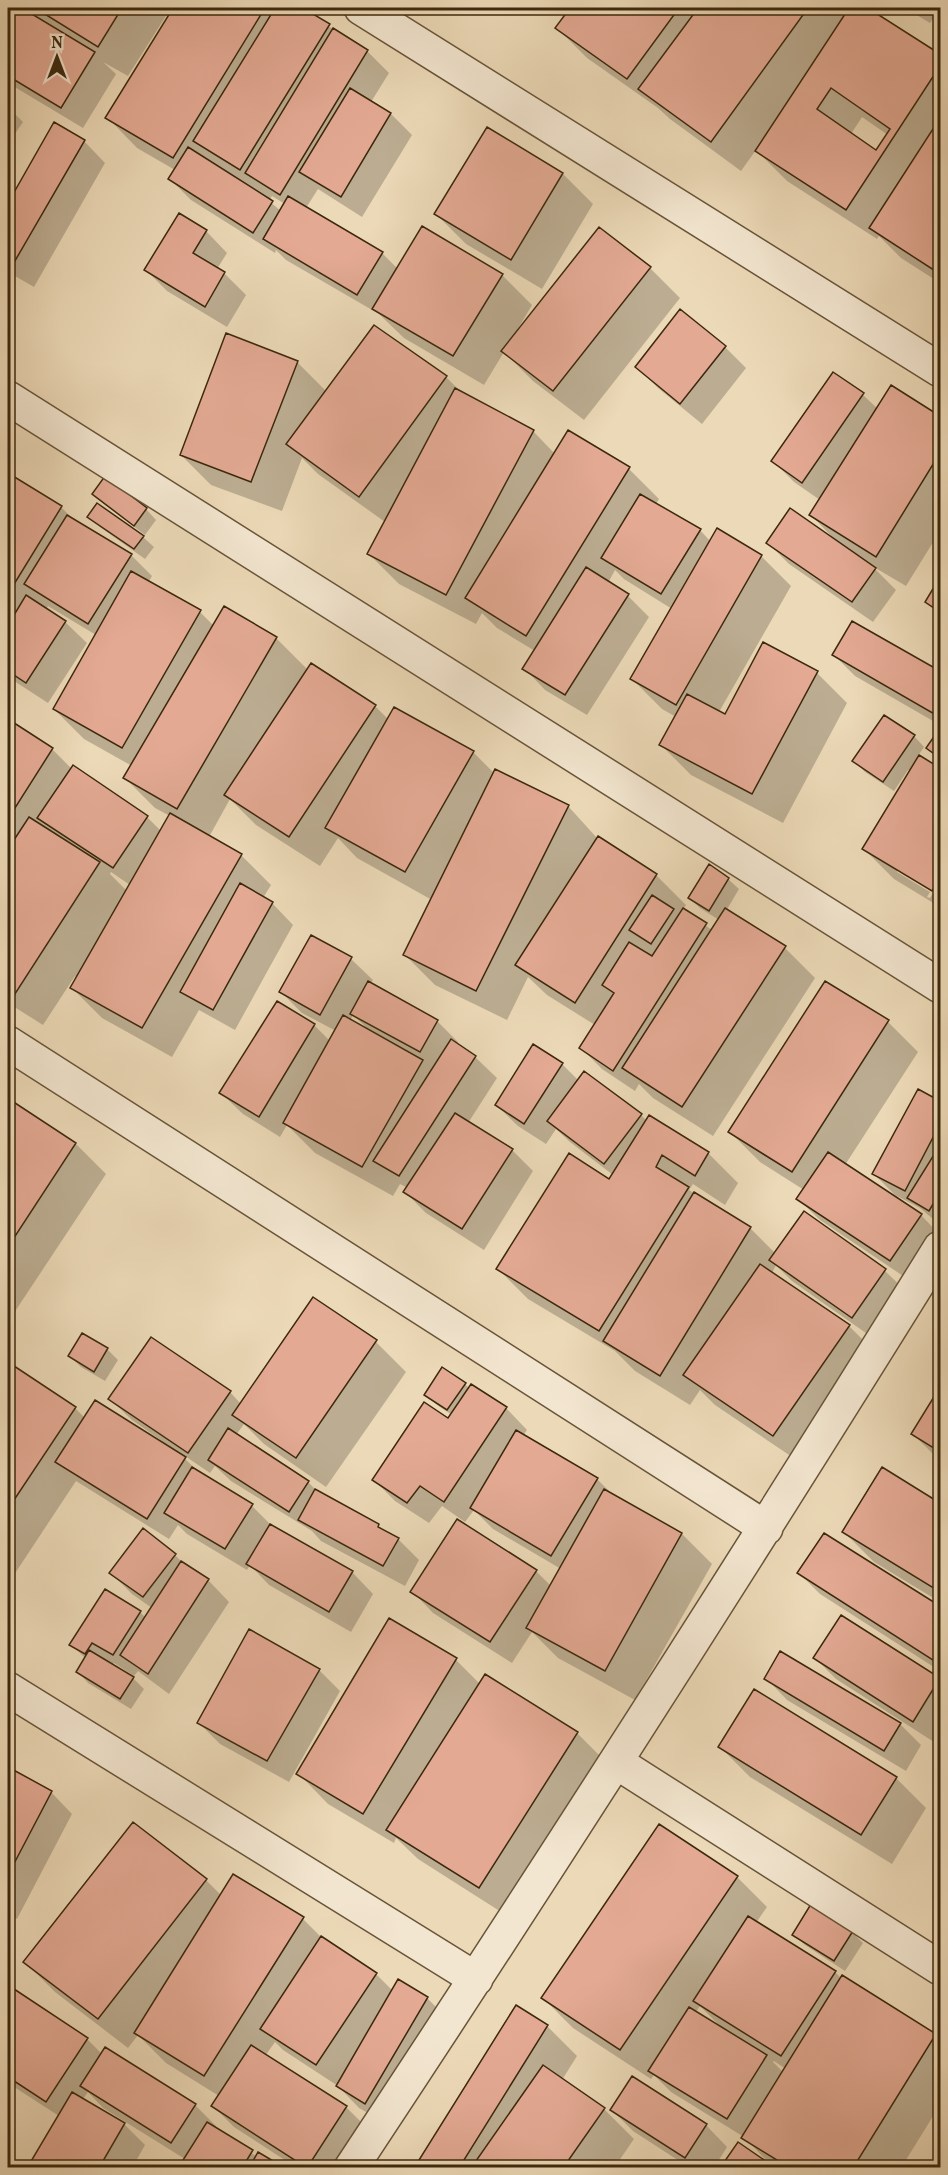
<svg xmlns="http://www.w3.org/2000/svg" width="948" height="2175" font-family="Vollkorn,serif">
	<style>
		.shadow { fill: #0003; fill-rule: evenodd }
		.building { fill: #e3a993; stroke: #3c280d; stroke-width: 1.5; fill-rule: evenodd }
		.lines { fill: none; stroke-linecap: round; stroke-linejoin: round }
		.street-casing { stroke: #685438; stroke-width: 36 }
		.street { stroke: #f3e6d0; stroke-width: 33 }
	</style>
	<rect width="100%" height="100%" fill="#ecd9b7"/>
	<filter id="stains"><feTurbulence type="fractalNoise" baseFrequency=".00333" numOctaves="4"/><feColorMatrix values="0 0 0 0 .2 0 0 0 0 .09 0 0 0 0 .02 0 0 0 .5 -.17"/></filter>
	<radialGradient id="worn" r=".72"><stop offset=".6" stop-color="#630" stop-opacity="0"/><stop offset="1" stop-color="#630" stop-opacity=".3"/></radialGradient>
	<path class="shadow" d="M8 8H19L42 22 30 8H262L272 16 277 8H300L367 51 389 73 371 102 391 114 412 135 362 217 318 189 306 208 382 253 398 269 502 275 532 305 519 327 521 328 599 229 650 268 680 298 584 420 533 381 504 352 484 385 404 338 379 314 286 260 276 250 275 253 191 200 170 179 175 170 137 148 107 117 173 9 171 8 128 76 103 62 116 74 83 128 8 83ZM272 196 285 204 281 211 269 201Z
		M572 8H843L848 12 851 8H865L940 56V283L901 258 879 236 877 239 787 181 756 150 741 171 670 119 658 108 587 58 557 28ZM862 117 888 135 877 152 851 134Z
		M905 8H940L930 23Z
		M8 107 23 122 8 144Z
		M55 124 84 141 105 163 34 287 8 272V206Z
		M488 129 563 174 593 204 542 289 466 244 436 214Z
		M179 215 206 231 227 253 217 269 224 273 246 295 227 327 167 291 146 270Z
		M725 347 746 368 702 424 658 388 637 367Z
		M297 362 327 392 446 377 463 394 533 431 555 454 568 433 629 469 659 499 656 504 700 530 711 542 761 556 791 586 719 712 725 716 764 644 817 673 847 703 783 823 691 775 661 745 676 717 662 709 632 679 672 609 624 579 615 570 608 583 628 596 649 617 587 715 545 690 524 668 535 651 497 628 482 613 476 624 399 584 369 554 385 522 318 474 302 458 282 511 211 485 181 455Z
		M833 375 863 395 878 409 891 388 940 418V531L906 586 872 566 896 590 873 622 789 564 768 543 834 539 811 515 820 500 794 482 773 461Z
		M8 474 61 507 75 521 131 555 152 576 148 583 200 612 214 626 224 608 277 639 308 670 375 706 389 720 395 709 473 752 495 774 568 806 597 838 656 875 686 905 683 910 712 930 719 920 700 908 689 898 728 879 739 889 726 911 785 948 815 978 713 1136 653 1098 639 1084 635 1091 602 1069 581 1048 595 1025 547 995 528 977 507 1020 435 985 405 955 432 900 357 858 338 838 320 866 256 825 230 799 209 837 241 855 271 885 263 898 272 903 293 925 235 1030 199 1010 172 1057 102 1018 72 988 77 978 75 976 43 1025 8 1003V721L52 749 72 769 73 767 147 817 161 831 170 816 155 808 125 778 132 766 84 739 54 709 96 635 48 606 46 610 65 622 87 643 48 703 8 677ZM111 872 130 885 127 891 110 874Z
		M94 494 146 509 156 520 145 535 104 504Z
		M97 505 143 537 154 547 145 559 100 527 89 517Z
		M940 580V615L927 602Z
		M853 623 940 673V725L855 676 834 655Z
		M914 736 924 747 918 756 940 770V874L932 889 897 868V872L930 892 927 897 930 898 933 893 938 896 939 894 934 891 940 880V907L894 879 864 849 911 772 908 770 894 791 865 772 854 761Z
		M311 937 351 959 373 980 370 984 437 1021 458 1042 457 1045 475 1057 497 1078 468 1123 512 1150 533 1171 484 1250 426 1213 405 1192 408 1188 400 1184 393 1196 315 1153 287 1125 280 1137 243 1114 221 1093 277 1003 314 1025 330 1041 336 1031 302 1013 281 992ZM353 1015 369 1030 350 1021Z
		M888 1022 918 1052 845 1165 921 1215 940 1235 912 1282 820 1220 798 1199 804 1190 760 1162 730 1132Z
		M533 1046 562 1064 579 1081 641 1115 647 1121 708 1153 738 1183 725 1205 693 1184 689 1190 750 1228 775 1253 804 1213 885 1271 907 1292 873 1338 792 1281 776 1265 772 1273 849 1326 879 1356 804 1465 715 1405 700 1390 690 1405 635 1371 615 1351 528 1299 498 1269 610 1181 613 1175 570 1142 556 1129 546 1144 518 1126 496 1105Z
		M918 1091 940 1103V1225L920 1208 895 1195 874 1174Z
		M9 1101 76 1144 106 1174 8 1322V1104Z
		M313 1299 376 1342 406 1372 326 1487 264 1444 244 1424 236 1435 308 1482 321 1495 378 1525 386 1533 398 1539 419 1560 405 1586 321 1541 312 1531 231 1481 215 1466 210 1473 185 1456 184 1458 202 1475 252 1506 273 1527 352 1572 373 1594 351 1632 269 1585 250 1565 247 1570 187 1534 178 1525 169 1539 76 1481 8 1584V1364L75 1408 85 1418 160 1443 162 1441 132 1420 110 1399 152 1339 230 1392 241 1404Z
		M83 1335 107 1349 118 1360 105 1381 81 1367 70 1356Z
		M465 1384 470 1389 506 1408 527 1430 523 1436 597 1479 615 1497 682 1534 712 1564 635 1700 558 1658 532 1632 512 1663 433 1613 412 1591 536 1571 551 1586 561 1569 493 1529 474 1510 465 1522 442 1506 429 1523 395 1501 374 1480 448 1420 452 1415 437 1405 426 1395Z
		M940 1390V1461L913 1434Z
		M883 1470 940 1505V1602L874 1562 844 1532Z
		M824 1535 940 1608V1671L820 1594 799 1573Z
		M175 1555 186 1566 208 1580 229 1602 169 1694 138 1671 134 1676 114 1663 112 1666 133 1678 144 1689 131 1709 88 1683 78 1672 86 1659 71 1644 140 1612 146 1618 152 1608 132 1594 111 1573Z
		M842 1617 940 1680V1733L934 1742 836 1679 815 1658Z
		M456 1660 480 1684 577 1733 607 1763 509 1917 418 1859 396 1838 394 1843 328 1804 298 1773Z
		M319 1670 340 1691 289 1782 220 1744 199 1723Z
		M766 1678 900 1724 921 1745 906 1771 787 1700Z
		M720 1747 896 1778 926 1808 892 1864 750 1777Z
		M8 1769 51 1792 72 1814 17 1919 8 1914Z
		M737 1877 767 1907 756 1923 835 1972 842 1979 843 1978 936 2035 940 2040V2105L901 2168H722L766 2160 744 2137 671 2092 654 2075 651 2079 573 2028 543 1998ZM700 2006 721 2027V2028L696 2012ZM774 2061 786 2069 784 2073 773 2062Z
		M206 1880 221 1895 303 1919 324 1940 376 1974 393 1991 427 1998 448 2019 387 2124 359 2108 338 2086 283 2050 275 2042 265 2056 346 2107 367 2128 342 2168H297L234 2127 213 2106 219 2096 166 2063 138 2035 128 2048 55 1992 25 1962Z
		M852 1932 863 1943 845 1971 805 1945 794 1935Z
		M8 1987 87 2039 102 2054 195 2105 216 2126 215 2129 257 2157 282 2168H180L185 2159 103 2108 88 2092 83 2099 124 2124 145 2145 132 2168H29L59 2116 8 2083Z
		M547 2026 577 2056 562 2080 604 2109 634 2139 614 2168H416Z
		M632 2078 706 2125 727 2147 714 2168H690L633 2131 612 2110Z"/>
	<path class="building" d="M8 8H22L95 52 61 108 8 76Z
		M35 8H122L98 47Z
		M173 8H265L173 158 105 118Z
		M275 8H303L330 24 240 170 193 141Z
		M570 8H679L627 79 555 28Z
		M698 8H808L711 142 638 89Z
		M849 8H868L940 54V66L846 210 755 151ZM831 88 890 129 876 150 817 109Z
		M333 28 368 50 280 195 245 173Z
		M350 88 391 113 341 197 299 172Z
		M940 118V274L869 228Z
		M54 122 85 140 12 266 8 264V203Z
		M487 127 563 173 511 260 434 214Z
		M188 147 273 201 253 233 168 179Z
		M288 196 383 252 357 295 263 239Z
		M179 213 207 230 193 253 225 272 205 307 144 270Z
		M422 226 503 274 453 356 372 309Z
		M599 227 651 267 553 391 501 351Z
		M680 309 726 346 680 404 635 367Z
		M374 325 447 376 359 497 286 444Z
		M226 333 298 361 251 482 180 455Z
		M833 372 864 393 802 483 771 461Z
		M891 385 940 416V453L876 557 809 515Z
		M455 388 534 430 446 595 367 554Z
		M568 430 630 467 526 636 465 598Z
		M8 473 62 506 8 594Z
		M105 476 147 508 134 526 92 494Z
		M640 494 701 529 661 594 601 558Z
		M97 503 144 536 134 549 87 517Z
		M790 508 876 568 852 602 766 543Z
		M67 515 132 554 88 624 24 584Z
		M717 528 762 555 676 705 630 679Z
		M586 567 629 594 565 695 522 669Z
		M131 571 201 610 122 748 53 709Z
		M940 577V612L925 602Z
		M26 595 66 621 26 683 8 671V625Z
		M224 606 277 637 177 809 123 778Z
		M852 621 940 671V708L936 715 832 655Z
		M763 642 818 671 752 794 659 745 687 694 725 714Z
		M311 663 376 705 289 837 224 795Z
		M394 707 474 751 405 872 325 828Z
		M884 715 915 735 883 782 852 761Z
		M8 719 53 748 8 819Z
		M940 728V758L926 748Z
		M919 755 940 768V877L932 891 862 849Z
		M73 765 148 816 113 868 37 818Z
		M495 769 569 805 476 991 403 955Z
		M170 813 242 854 142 1028 70 988Z
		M29 817 100 862 13 997 8 993V849Z
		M598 836 657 874 575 1003 515 965Z
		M709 864 729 878 709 911 688 898Z
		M240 883 273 902 213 1010 180 992Z
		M652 895 674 909 651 944 629 930Z
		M683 908 707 923 613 1071 579 1048 614 993 602 985 629 942 652 956Z
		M725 908 786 946 682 1107 622 1068Z
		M311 935 352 957 320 1015 279 992Z
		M368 981 438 1020 420 1052 350 1014Z
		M825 981 889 1020 792 1172 728 1132Z
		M277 1001 315 1024 259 1117 219 1093Z
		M343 1015 423 1060 362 1167 283 1123Z
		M451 1039 476 1056 399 1176 373 1161Z
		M533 1044 563 1063 524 1124 495 1105Z
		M584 1071 642 1114 604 1164 547 1121Z
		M918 1089 940 1101V1124L905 1191 872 1174Z
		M9 1099 76 1143 8 1247V1101Z
		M455 1113 513 1149 462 1229 403 1192Z
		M649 1115 709 1152 695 1176 662 1155 656 1167 689 1187 599 1331 496 1269 569 1153 609 1179Z
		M940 1145V1192L929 1211 907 1198Z
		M828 1152 922 1214 890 1261 796 1199Z
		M694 1192 751 1227 660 1376 603 1341Z
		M804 1211 886 1269 852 1318 769 1260Z
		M760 1264 850 1325 773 1436 683 1375Z
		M313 1297 377 1340 296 1458 232 1415Z
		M82 1333 108 1348 94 1372 68 1356Z
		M151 1337 231 1391 188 1453 108 1399Z
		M8 1362 76 1407 8 1509Z
		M442 1367 466 1383 447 1410 424 1395Z
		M471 1384 507 1407 444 1502 420 1486 407 1503 372 1480 424 1402 448 1418Z
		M940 1387V1452L911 1434Z
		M95 1400 186 1457 147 1519 55 1462Z
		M228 1428 309 1481 289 1512 208 1460Z
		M516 1430 598 1478 551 1556 470 1508Z
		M192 1467 253 1504 225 1549 164 1513Z
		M882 1467 940 1503V1592L842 1532Z
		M315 1489 379 1524 378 1527 399 1538 383 1566 298 1520Z
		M604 1489 682 1533 605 1671 526 1628Z
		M457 1519 537 1570 490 1642 410 1592Z
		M270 1524 353 1571 329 1612 246 1564Z
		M143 1528 176 1554 143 1597 109 1573Z
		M824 1533 940 1606 939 1664 797 1573Z
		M181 1561 209 1579 148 1674 120 1655Z
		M105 1589 141 1611 113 1655 92 1643 85 1654 69 1645Z
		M841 1615 940 1678 913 1722 813 1658Z
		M389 1618 457 1658 363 1814 296 1774Z
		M249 1629 320 1669 267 1761 197 1723Z
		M89 1650 134 1677 120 1699 76 1672Z
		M780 1651 901 1723 884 1751 764 1679Z
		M485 1674 578 1732 479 1888 386 1830Z
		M754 1689 897 1777 861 1835 718 1747Z
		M8 1767 52 1791 8 1875Z
		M133 1822 207 1879 98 2019 23 1962Z
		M659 1824 738 1876 620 2050 541 1998Z
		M233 1874 304 1917 204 2076 134 2033Z
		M811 1904 853 1931 834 1961 792 1935Z
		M748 1916 836 1971 781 2056 693 2001Z
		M321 1936 377 1973 316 2065 260 2029Z
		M842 1975 936 2034 853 2168H825L815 2161 810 2168H790L741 2138Z
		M398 1979 428 1997 365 2104 336 2086Z
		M8 1985 88 2038 46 2102 8 2077Z
		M516 2005 548 2025 459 2168H414Z
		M689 2007 767 2055 727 2119 648 2071Z
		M251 2045 347 2106 307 2168 211 2106Z
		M105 2047 196 2104 171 2143 80 2086Z
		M543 2065 605 2108 563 2168H471Z
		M632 2076 707 2124 685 2158 610 2110Z
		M72 2092 125 2123 99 2168H27Z
		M207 2122 253 2150 242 2168H178Z
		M738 2142 776 2168H720Z
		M258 2152 285 2168H249Z"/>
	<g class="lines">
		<g class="street-casing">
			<path id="street" d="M361 8 940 370
				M8 398 940 986
				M8 1043 766 1528
				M8 1689 476 1979
				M616 1762 940 1968
				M351 2168C552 1864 748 1557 940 1248"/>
		</g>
		<use href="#street" class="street"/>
	</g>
	<rect width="948" height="2175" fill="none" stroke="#ecd9b7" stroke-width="30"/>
	<rect x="9" y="9" width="930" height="2157" fill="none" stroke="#3c280d" stroke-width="3"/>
	<rect x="15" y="15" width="918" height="2145" fill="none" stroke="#3c280d" stroke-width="1.5"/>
	<g transform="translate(57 57)" stroke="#f3e6d0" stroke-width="4.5" paint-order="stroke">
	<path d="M0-4.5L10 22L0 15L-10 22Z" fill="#3c280d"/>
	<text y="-9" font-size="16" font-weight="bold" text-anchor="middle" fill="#3c280d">N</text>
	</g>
	<rect width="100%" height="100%" filter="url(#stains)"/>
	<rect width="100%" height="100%" fill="url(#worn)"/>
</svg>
